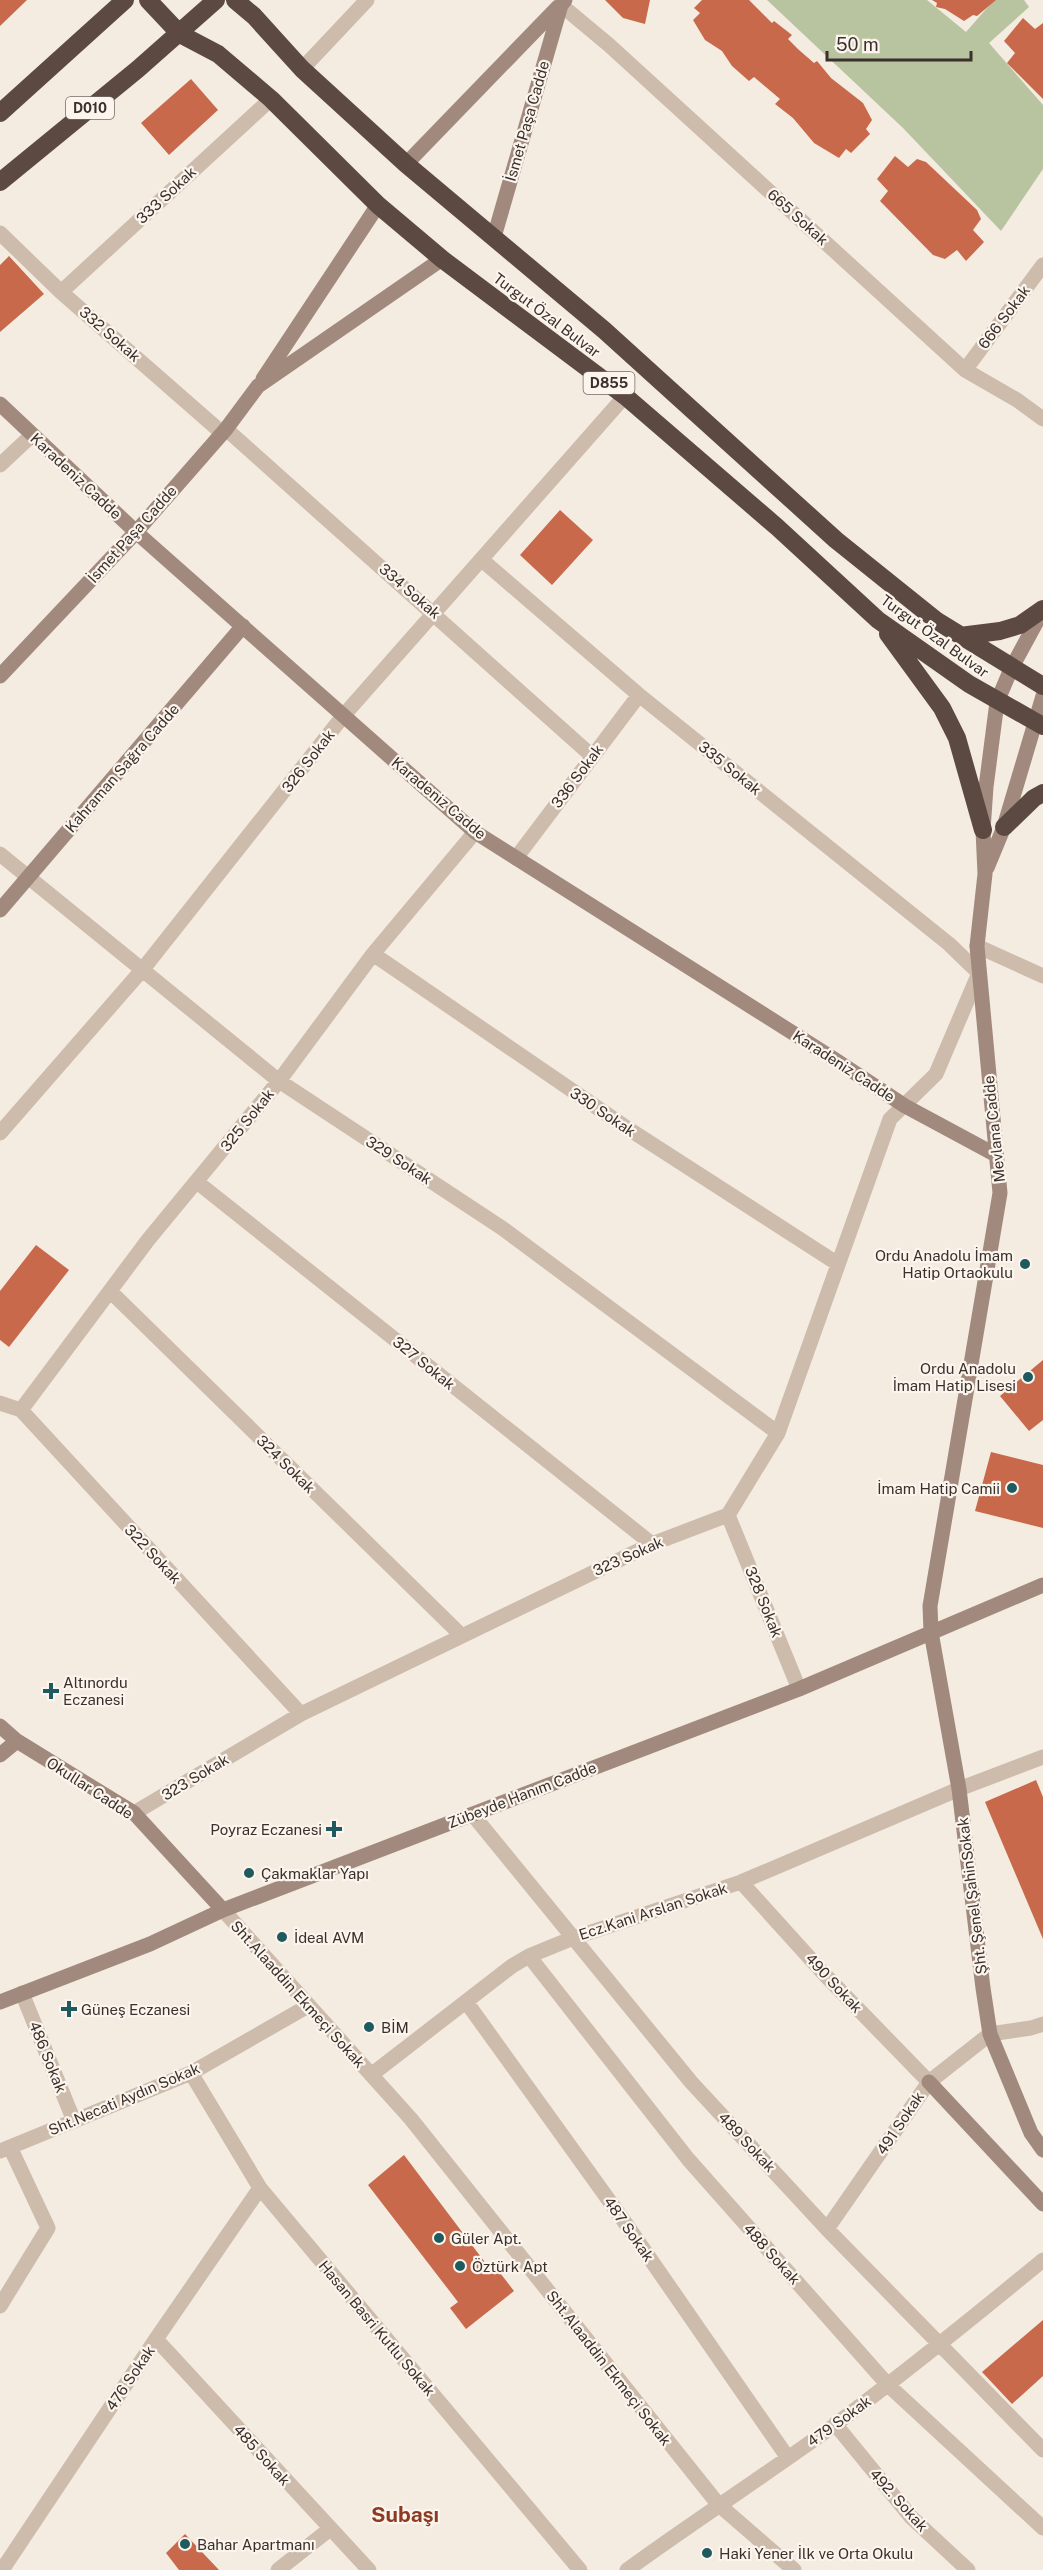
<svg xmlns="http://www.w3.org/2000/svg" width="1043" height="2570" font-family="'Public Sans',sans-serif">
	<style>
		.green { fill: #b8c4a0 }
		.building { fill: #c8694b }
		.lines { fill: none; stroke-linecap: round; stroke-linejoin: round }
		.street { stroke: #cdbbac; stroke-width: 15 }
		.secondary { stroke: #a18a7d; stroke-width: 15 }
		.highway { stroke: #5c4a42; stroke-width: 18 }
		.poi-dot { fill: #1f5a5e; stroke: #fbf5ee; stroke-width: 2 }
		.labels { text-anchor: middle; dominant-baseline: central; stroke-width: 4.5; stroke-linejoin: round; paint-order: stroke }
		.shield { fill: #fbf5ee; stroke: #756b66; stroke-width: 1.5 }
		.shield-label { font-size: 14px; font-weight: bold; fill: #3b302b }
		.street-label { font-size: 15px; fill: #3b302b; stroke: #fbf5ee }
		.poi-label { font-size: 15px; fill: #3b302b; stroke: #fbf5ee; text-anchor: start }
		.district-label { font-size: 21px; font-weight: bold; fill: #8c3b22; stroke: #fbf5ee }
	</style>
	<rect width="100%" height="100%" fill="#f4ebe1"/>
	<path class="green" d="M767 0H927L966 32 994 0H1024L1029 7 989 43 1043 105V169L1001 231 903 128Z"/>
	<path class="building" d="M0 0H27L0 26Z
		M605 0H650L645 24 623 18Z
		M702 0H749L772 23 774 21 792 35 788 39 799 50 814 63 817 61 831 78 863 103 872 120 866 129 870 134 851 153 846 149 839 158 814 143 793 118 775 104 780 99 754 77 749 81 732 66 722 51 705 40 693 20 700 13 694 8Z
		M932 0H996L977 16 973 15 964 21 945 9 936 7 937 3Z
		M1023 18 1035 29 1043 23V99L1007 63 1015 53 1004 41Z
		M191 79 218 110 169 155 141 123Z
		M895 156 908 167 917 159 926 162 977 210 981 219 973 230 984 242 966 261 957 250 945 259 933 255 880 201 888 191 877 179Z
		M9 256 44 294 0 332V265Z
		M560 510 593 540 552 585 520 555Z
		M36 1245 69 1270 9 1347 0 1340V1291Z
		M1043 1360V1420L1029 1431 1000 1396Z
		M991 1452 1043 1465V1528L975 1511Z
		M1036 1780 1043 1797V1939L985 1802Z
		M404 2155 493 2273 497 2269 514 2291 466 2329 450 2308 458 2302 368 2185Z
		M1043 2320V2376L1012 2404 982 2372Z
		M185 2534 219 2570H179L166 2553Z"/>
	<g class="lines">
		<path class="street" d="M561 5 609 45 965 370 1017 400 1043 419
			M302 69 367 0
			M0 233 61 292 221 432
			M61 292 271 99
			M965 370 1043 265
			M226 429 592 756
			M0 465 32 435
			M0 854 279 1081 502 1228 778 1433
			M516 858 639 695
			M977 946 1043 976
			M373 954 624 1126 838 1264
			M0 1133 143 969 344 715 625 396
			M197 1182 652 1544
			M111 1292 461 1635
			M0 1403 21 1410 301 1714
			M21 1410 148 1240 279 1081 373 954 475 832
			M728 1515 799 1689
			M134 1813 301 1714 652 1544 728 1515 778 1433 890 1119 936 1074 979 973 949 944 639 695 482 560
			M473 1815 691 2082 827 2229 1043 2450
			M741 1882 826 1976 929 2082
			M223 1910 411 2119 718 2504 794 2570
			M529 1956 688 2159 888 2385 1043 2528
			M22 1993 74 2121
			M467 2003 626 2224 788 2458
			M191 2073 260 2188 580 2570
			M371 2075 512 1966 529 1956 573 1938 741 1882 959 1789 1043 1757
			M0 2151 191 2073 308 2006
			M827 2229 929 2082 990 2034 1031 2028 1043 2024
			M0 2306 48 2228 10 2147
			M156 2339 369 2570
			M835 2424 911 2517 968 2570
			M2 2570 156 2339 260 2188
			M278 2570 330 2529
			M627 2570C696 2520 767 2474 836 2424 907 2371 975 2316 1043 2260"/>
		<path class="secondary" d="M406 164 558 7
			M494 237 561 5 565 0
			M263 379 378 205
			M0 404 136 532 475 832 834 1059 905 1106 996 1155
			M1043 610 1011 669 997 702 986 787 983 830 985 874 977 946 1000 1193 930 1606 931 1632 959 1789 983 1988 990 2034 1031 2133 1043 2150
			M0 676 136 532 226 429 258 386 442 259
			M987 868 1004 827 1043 696
			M0 910 243 626
			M0 1726 17 1741 134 1813 223 1910
			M0 1755 17 1741
			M0 2002 150 1944 223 1910 799 1689 1043 1585
			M929 2082 1043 2204"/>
		<path class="highway" d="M148 0 180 34 218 54 271 99 378 205 442 259 625 396 777 527 878 620 969 684 1043 726
			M235 0 254 16 302 69 406 164 604 330 836 540 937 621 1043 686
			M0 113 125 0
			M0 182 138 69 216 0
			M888 634 942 708 957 738 983 830
			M960 636 1000 631 1020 625 1043 609
			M1004 827 1034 798 1043 793"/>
	</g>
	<g class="poi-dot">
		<circle cx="1025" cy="1264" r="6"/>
		<circle cx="1028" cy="1377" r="6"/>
		<circle cx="1012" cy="1488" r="6"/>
		<path d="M48 1682h6v6h6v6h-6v6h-6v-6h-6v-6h6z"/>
		<path d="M331 1820h6v6h6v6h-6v6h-6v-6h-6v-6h6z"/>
		<circle cx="249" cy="1873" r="6"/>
		<circle cx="282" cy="1937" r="6"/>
		<path d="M66 2000h6v6h6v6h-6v6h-6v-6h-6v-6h6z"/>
		<circle cx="369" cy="2027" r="6"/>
		<circle cx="439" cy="2238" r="6"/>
		<circle cx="460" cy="2266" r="6"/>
		<circle cx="185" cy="2544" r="6"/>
		<circle cx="707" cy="2553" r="6"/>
	</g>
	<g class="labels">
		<g class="shield">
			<rect x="66" y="97" width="48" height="22" rx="4.5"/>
			<rect x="583.5" y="372" width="51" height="22" rx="4.5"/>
		</g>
		<g class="shield-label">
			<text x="90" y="108">D010</text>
			<text x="609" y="383">D855</text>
		</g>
		<g class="street-label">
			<text transform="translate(527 121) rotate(-74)">İsmet Paşa Cadde</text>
			<text transform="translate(166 195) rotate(-43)">333 Sokak</text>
			<text transform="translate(798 217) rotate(42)">665 Sokak</text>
			<text transform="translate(547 315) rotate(37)">Turgut Özal Bulvar</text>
			<text transform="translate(1004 317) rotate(-53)">666 Sokak</text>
			<text transform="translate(110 334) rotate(41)">332 Sokak</text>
			<text transform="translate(76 476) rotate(43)">Karadeniz Cadde</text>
			<text transform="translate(132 534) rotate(-48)">İsmet Paşa Cadde</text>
			<text transform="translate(410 591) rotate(41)">334 Sokak</text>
			<text transform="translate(935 636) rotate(36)">Turgut Özal Bulvar</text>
			<text transform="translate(308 761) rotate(-52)">326 Sokak</text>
			<text transform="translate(122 768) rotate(-49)">Kahraman Sağra Cadde</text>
			<text transform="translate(730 768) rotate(39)">335 Sokak</text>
			<text transform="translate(577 776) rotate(-53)">336 Sokak</text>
			<text transform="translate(439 798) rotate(40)">Karadeniz Cadde</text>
			<text transform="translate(844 1066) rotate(33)">Karadeniz Cadde</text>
			<text transform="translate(603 1112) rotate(34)">330 Sokak</text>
			<text transform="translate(247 1120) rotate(-51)">325 Sokak</text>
			<text transform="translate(994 1129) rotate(-96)">Mevlana Cadde</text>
			<text transform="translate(399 1160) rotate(33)">329 Sokak</text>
			<text transform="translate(424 1363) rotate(39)">327 Sokak</text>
			<text transform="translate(286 1464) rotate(45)">324 Sokak</text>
			<text transform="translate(153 1554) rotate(47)">322 Sokak</text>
			<text transform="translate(628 1556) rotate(-24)">323 Sokak</text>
			<text transform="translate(764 1602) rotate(68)">328 Sokak</text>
			<text transform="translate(195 1777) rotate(-31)">323 Sokak</text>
			<text transform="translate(90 1788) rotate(33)">Okullar Cadde</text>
			<text transform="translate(522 1795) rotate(-21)">Zübeyde Hanım Cadde</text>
			<text transform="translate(972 1896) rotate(-97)">Şht. Şenel ŞahinSokak</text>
			<text transform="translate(653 1911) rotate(-18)">Ecz.Kani Arslan Sokak</text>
			<text transform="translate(834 1983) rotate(47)">490 Sokak</text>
			<text transform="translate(298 1994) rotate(48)">Sht.Alaaddin Ekmeçi Sokak</text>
			<text transform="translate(48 2057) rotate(68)">486 Sokak</text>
			<text transform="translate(124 2099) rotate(-23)">Sht.Necati Aydın Sokak</text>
			<text transform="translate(900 2123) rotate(-56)">491 Sokak</text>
			<text transform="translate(747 2142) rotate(47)">489 Sokak</text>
			<text transform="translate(629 2229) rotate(55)">487 Sokak</text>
			<text transform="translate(772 2254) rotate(48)">488 Sokak</text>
			<text transform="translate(377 2328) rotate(50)">Hasan Basri Kutlu Sokak</text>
			<text transform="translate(609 2368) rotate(52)">Sht.Alaaddin Ekmeçi Sokak</text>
			<text transform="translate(130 2378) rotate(-56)">476 Sokak</text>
			<text transform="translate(839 2421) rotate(-36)">479 Sokak</text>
			<text transform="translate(262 2455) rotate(48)">485 Sokak</text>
			<text transform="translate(899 2500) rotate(48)">492. Sokak</text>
		</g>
		<g class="poi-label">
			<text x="1013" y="1255" text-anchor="end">Ordu Anadolu İmam<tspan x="1013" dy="17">Hatip Ortaokulu</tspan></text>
			<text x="1016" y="1368" text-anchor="end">Ordu Anadolu<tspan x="1016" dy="17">İmam Hatip Lisesi</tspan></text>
			<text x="1000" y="1488" text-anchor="end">İmam Hatip Camii</text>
			<text x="63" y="1682">Altınordu<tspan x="63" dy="17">Eczanesi</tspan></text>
			<text x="322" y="1829" text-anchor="end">Poyraz Eczanesi</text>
			<text x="261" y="1873">Çakmaklar Yapı</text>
			<text x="294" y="1937">İdeal AVM</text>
			<text x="81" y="2009">Güneş Eczanesi</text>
			<text x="381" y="2027">BİM</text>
			<text x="451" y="2238">Güler Apt.</text>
			<text x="472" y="2266">Öztürk Apt</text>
			<text x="197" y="2544">Bahar Apartmanı</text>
			<text x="719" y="2553">Haki Yener İlk ve Orta Okulu</text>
		</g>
		<g class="district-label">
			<text x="405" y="2514">Subaşı</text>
		</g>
	</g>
	<path d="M827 51v9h144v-9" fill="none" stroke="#3b302b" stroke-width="3"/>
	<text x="836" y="51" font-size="18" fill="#3b302b" stroke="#fbf5ee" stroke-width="4.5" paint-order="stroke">50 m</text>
</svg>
